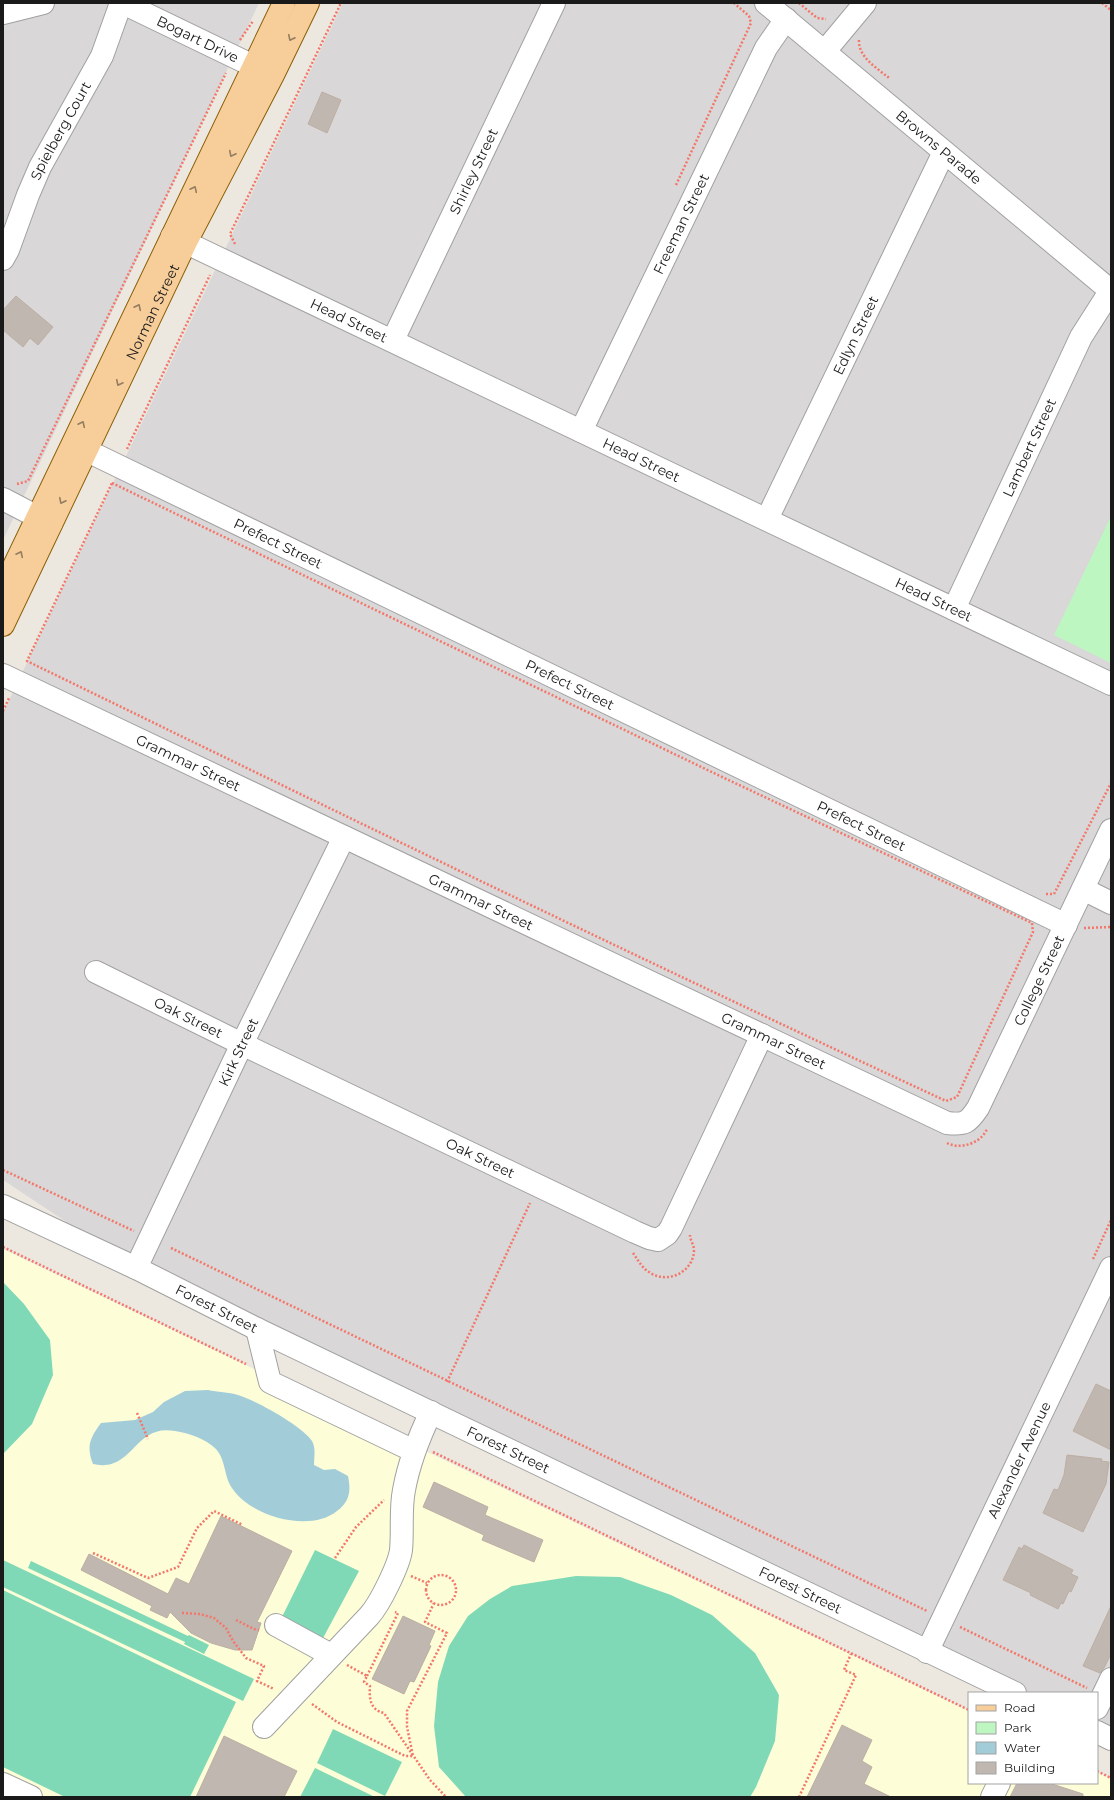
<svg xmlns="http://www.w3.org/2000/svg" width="1114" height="1800" font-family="Montserrat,sans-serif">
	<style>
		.residential { fill: #d9d7d7 }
		.education { fill: #fdfdd8 }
		.park { fill: #bdf6c1 }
		.pitch { fill: #80d9b6 }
		.water { fill: #a1ccd8 }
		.building { fill: #c0b7b0; stroke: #bdaea3 }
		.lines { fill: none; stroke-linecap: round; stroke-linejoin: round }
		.minor-casing { stroke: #a1a1a1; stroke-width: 24 }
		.major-casing { stroke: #8b5e06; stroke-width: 24 }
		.path { stroke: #f3776a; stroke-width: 2.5; stroke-dasharray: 2 2; stroke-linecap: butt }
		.minor { stroke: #fff; stroke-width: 22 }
		.major { stroke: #f7ce9a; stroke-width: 22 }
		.oneway { stroke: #947d60 }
		.labels { text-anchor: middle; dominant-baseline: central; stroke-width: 4; stroke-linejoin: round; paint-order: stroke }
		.street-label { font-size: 14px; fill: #1a1a1a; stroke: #fff }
	</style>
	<rect width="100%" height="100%" fill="#ece8e0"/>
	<path class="residential" d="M3 3H259L3 540Z
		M343 3H1111V1739L1097 1732V1693H1015L136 1268 3 1180V713Z"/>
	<path class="education" d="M3 1249 969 1711V1783H1097V1772L1111 1779V1797H3Z"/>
	<path class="park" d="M1111 516V663L1054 635Z"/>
	<path class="pitch" d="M3 1282 24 1304 50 1340 53 1375 32 1424 3 1454Z
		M315 1550 359 1571 322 1640 281 1619Z
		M3 1560 254 1679 243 1701 3 1587Z
		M31 1561 188 1636 189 1635 209 1645 204 1654 184 1644 185 1642 28 1568Z
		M576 1576 620 1577 671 1595 712 1615 755 1653 779 1695 775 1741 756 1787 750 1797H466L439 1767 434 1726 438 1682 449 1646 468 1616 490 1599 512 1586Z
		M3 1590 236 1702 190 1797H65L3 1767Z
		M333 1729 402 1762 385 1796 317 1763Z
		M315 1768 375 1797H300Z"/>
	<path class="water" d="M208 1390C217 1392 229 1392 238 1395 255 1400 302 1426 312 1441 316 1448 314 1457 314 1465L324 1470 335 1469 348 1476C351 1491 350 1501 337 1511 310 1533 251 1517 232 1488 224 1477 226 1460 216 1449 206 1439 189 1433 175 1431 138 1424 134 1463 105 1465 101 1466 96 1464 93 1464 86 1446 90 1438 101 1423L135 1420 153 1412 164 1402 185 1391Z"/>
	<path class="building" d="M322 92 341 100 327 133 308 124Z
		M16 296 53 327 38 345 30 338 23 347 3 330V310Z
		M1096 1384 1111 1391V1450L1073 1431Z
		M1067 1455 1102 1459 1101 1461 1109 1462 1106 1484 1083 1532 1043 1513 1054 1489 1058 1490 1064 1475Z
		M434 1482 488 1507 485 1515 543 1540 534 1562 482 1540 484 1535 423 1507Z
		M221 1516 292 1551 257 1622 261 1623 252 1650H235L211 1643 191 1633 170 1612 167 1618 150 1610 152 1606 81 1570 89 1554 168 1594 176 1578 189 1584Z
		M1024 1545 1073 1570 1071 1574 1078 1577 1071 1592 1069 1591 1063 1604 1061 1603 1058 1609 1030 1595 1031 1593 1003 1580 1019 1547 1022 1549Z
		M1111 1606V1654L1104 1668 1100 1673 1083 1666Z
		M403 1616 435 1631 429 1645 431 1646 414 1682 410 1681 404 1694 372 1679Z
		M842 1725 872 1740 862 1761 872 1767 864 1784 891 1797H807Z
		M224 1736 297 1771 284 1797H196Z
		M1017 1783H1049L1083 1794V1797H1010Z"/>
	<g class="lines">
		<g class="minor-casing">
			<g id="minor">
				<path id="s1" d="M123 3 270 74"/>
				<path id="s2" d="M766 3 1111 291"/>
				<path d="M3 13 43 3"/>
				<path d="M825 51 865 3"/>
				<path id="s3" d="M172 236 1111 684"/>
				<path id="s4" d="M3 259 8 250 28 195 40 167 102 56 121 3"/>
				<path id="s5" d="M393 340 554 3"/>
				<path id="s6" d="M581 431 766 48 786 19"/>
				<path id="s7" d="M73 444 1066 925"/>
				<path d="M3 499 51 524"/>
				<path id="s8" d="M767 519 944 152"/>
				<path id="s9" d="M954 609 1081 337 1111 290"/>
				<path id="s10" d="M3 675 947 1123C965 1125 968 1123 978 1108L1111 830"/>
				<path d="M1083 889 1111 903"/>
				<path id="s11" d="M96 972 242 1044 635 1232 649 1238 658 1240 667 1234 671 1228 762 1035"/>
				<path id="s12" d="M3 1206 136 1268 257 1329 1015 1693"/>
				<path id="s13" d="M136 1268 242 1044 344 837"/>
				<path d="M257 1329 270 1382 414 1451"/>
				<path d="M276 1625 331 1655"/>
				<path id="s14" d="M927 1652 1111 1268"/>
				<path d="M1097 1708 1111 1679"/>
				<path d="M264 1727 369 1616C380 1604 399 1565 401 1550 403 1530 400 1510 404 1490 409 1462 419 1437 431 1412"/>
				<path d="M1097 1732 1111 1739"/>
				<path d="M3 1784 31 1797"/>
				<path d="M992 1797 999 1783"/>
			</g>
		</g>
		<g class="major-casing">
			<g id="major">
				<path d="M3 589 284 3"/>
				<path id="s15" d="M3 625 186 242 273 75 308 3"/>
			</g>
		</g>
		<path class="path" d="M799 3 817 18 826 19
			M1102 3 1111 10
			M240 40 253 21
			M859 40C858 57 877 68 889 78
			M676 185 751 23 749 16 734 3
			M235 244 230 234 341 3
			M127 449 210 275
			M112 483 720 776 1032 923 1033 932 957 1097 946 1101C638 958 332 810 27 661Z
			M17 484 28 481 226 73
			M3 711 9 698
			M1046 894H1054L1111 783
			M1084 928 1111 927
			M947 1143C961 1150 981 1143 987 1129
			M3 1170 134 1231
			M3 1247 246 1364
			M171 1248 927 1611
			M633 1253C638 1260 642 1268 649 1272 667 1285 694 1272 694 1250 694 1245 690 1240 690 1235
			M1093 1259 1111 1220
			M447 1382 530 1203
			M137 1413 148 1439
			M433 1452 969 1710
			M93 1553 148 1578 178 1567 197 1528 214 1511 243 1525
			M335 1558 356 1527 384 1500
			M426 1590a15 15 0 1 1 30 0a15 15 0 1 1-30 0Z
			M411 1576 427 1583
			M182 1613 200 1614 214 1618 226 1628 233 1641 246 1658 264 1666 257 1681 274 1689
			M236 1620 254 1629 259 1630
			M960 1627 1087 1688
			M347 1665 367 1676 364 1682 370 1686C369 1698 370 1710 384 1713L430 1780 446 1797
			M367 1676 398 1613 395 1612
			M312 1704 337 1722 405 1756H413L407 1727V1711L447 1633 425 1622 434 1603
			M1097 1771 1111 1778
			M799 1797 856 1675 844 1670 851 1654"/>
		<use href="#minor" class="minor"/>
		<use href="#major" class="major"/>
	</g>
	<defs><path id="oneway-chevron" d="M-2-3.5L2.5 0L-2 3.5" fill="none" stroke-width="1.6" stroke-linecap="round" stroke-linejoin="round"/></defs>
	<g class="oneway">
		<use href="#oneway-chevron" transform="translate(291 38) rotate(116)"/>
		<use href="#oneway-chevron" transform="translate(232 154) rotate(117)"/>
		<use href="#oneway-chevron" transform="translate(194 189) rotate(-64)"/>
		<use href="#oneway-chevron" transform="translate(138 307) rotate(-64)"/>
		<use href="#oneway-chevron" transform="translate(119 383) rotate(116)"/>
		<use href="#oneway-chevron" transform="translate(82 424) rotate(-64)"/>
		<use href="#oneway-chevron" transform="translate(62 501) rotate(116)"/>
		<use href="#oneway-chevron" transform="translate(20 554) rotate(-64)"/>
	</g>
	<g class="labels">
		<g class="street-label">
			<text stroke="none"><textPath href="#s1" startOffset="83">Bogart Drive</textPath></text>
			<text stroke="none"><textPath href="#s4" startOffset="141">Spielberg Court</textPath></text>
			<text stroke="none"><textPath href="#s2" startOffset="225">Browns Parade</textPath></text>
			<text stroke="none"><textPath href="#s5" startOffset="187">Shirley Street</textPath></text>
			<text stroke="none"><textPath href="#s6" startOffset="230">Freeman Street</textPath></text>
			<text stroke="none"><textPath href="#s15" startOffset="347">Norman Street</textPath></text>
			<text stroke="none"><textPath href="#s3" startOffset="196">Head Street</textPath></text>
			<text stroke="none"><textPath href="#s8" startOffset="204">Edlyn Street</textPath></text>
			<text stroke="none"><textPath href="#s9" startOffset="178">Lambert Street</textPath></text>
			<text stroke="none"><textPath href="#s3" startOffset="520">Head Street</textPath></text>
			<text stroke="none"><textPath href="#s7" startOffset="228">Prefect Street</textPath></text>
			<text stroke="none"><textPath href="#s3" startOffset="844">Head Street</textPath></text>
			<text stroke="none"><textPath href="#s7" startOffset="552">Prefect Street</textPath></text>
			<text stroke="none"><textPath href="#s10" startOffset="205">Grammar Street</textPath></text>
			<text stroke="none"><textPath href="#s7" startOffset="876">Prefect Street</textPath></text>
			<text stroke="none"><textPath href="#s10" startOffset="529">Grammar Street</textPath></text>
			<text stroke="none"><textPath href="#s10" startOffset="1224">College Street</textPath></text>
			<text stroke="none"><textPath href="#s11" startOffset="103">Oak Street</textPath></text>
			<text stroke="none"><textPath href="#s10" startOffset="853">Grammar Street</textPath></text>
			<text stroke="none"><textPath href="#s13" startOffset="239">Kirk Street</textPath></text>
			<text stroke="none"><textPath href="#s11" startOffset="427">Oak Street</textPath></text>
			<text stroke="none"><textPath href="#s12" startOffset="237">Forest Street</textPath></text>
			<text stroke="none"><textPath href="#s12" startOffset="561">Forest Street</textPath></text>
			<text stroke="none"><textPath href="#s14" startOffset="213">Alexander Avenue</textPath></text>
			<text stroke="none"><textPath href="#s12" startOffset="885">Forest Street</textPath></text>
		</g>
	</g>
	<rect width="1114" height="1800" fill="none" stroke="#1a1a1a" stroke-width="8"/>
	<rect x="968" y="1692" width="130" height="92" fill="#ffffff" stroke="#a3a3a3"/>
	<rect x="976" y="1705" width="20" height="6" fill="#f7ce9a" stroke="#a3a3a3"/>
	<text x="1004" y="1712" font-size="12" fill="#1a1a1a">Road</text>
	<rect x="976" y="1722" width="20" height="12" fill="#bdf6c1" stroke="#a3a3a3"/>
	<text x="1004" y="1732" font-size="12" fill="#1a1a1a">Park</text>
	<rect x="976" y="1742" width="20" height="12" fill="#a1ccd8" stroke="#a3a3a3"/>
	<text x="1004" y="1752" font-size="12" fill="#1a1a1a">Water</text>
	<rect x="976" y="1762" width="20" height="12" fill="#c0b7b0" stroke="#a3a3a3"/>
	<text x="1004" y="1772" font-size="12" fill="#1a1a1a">Building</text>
</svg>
